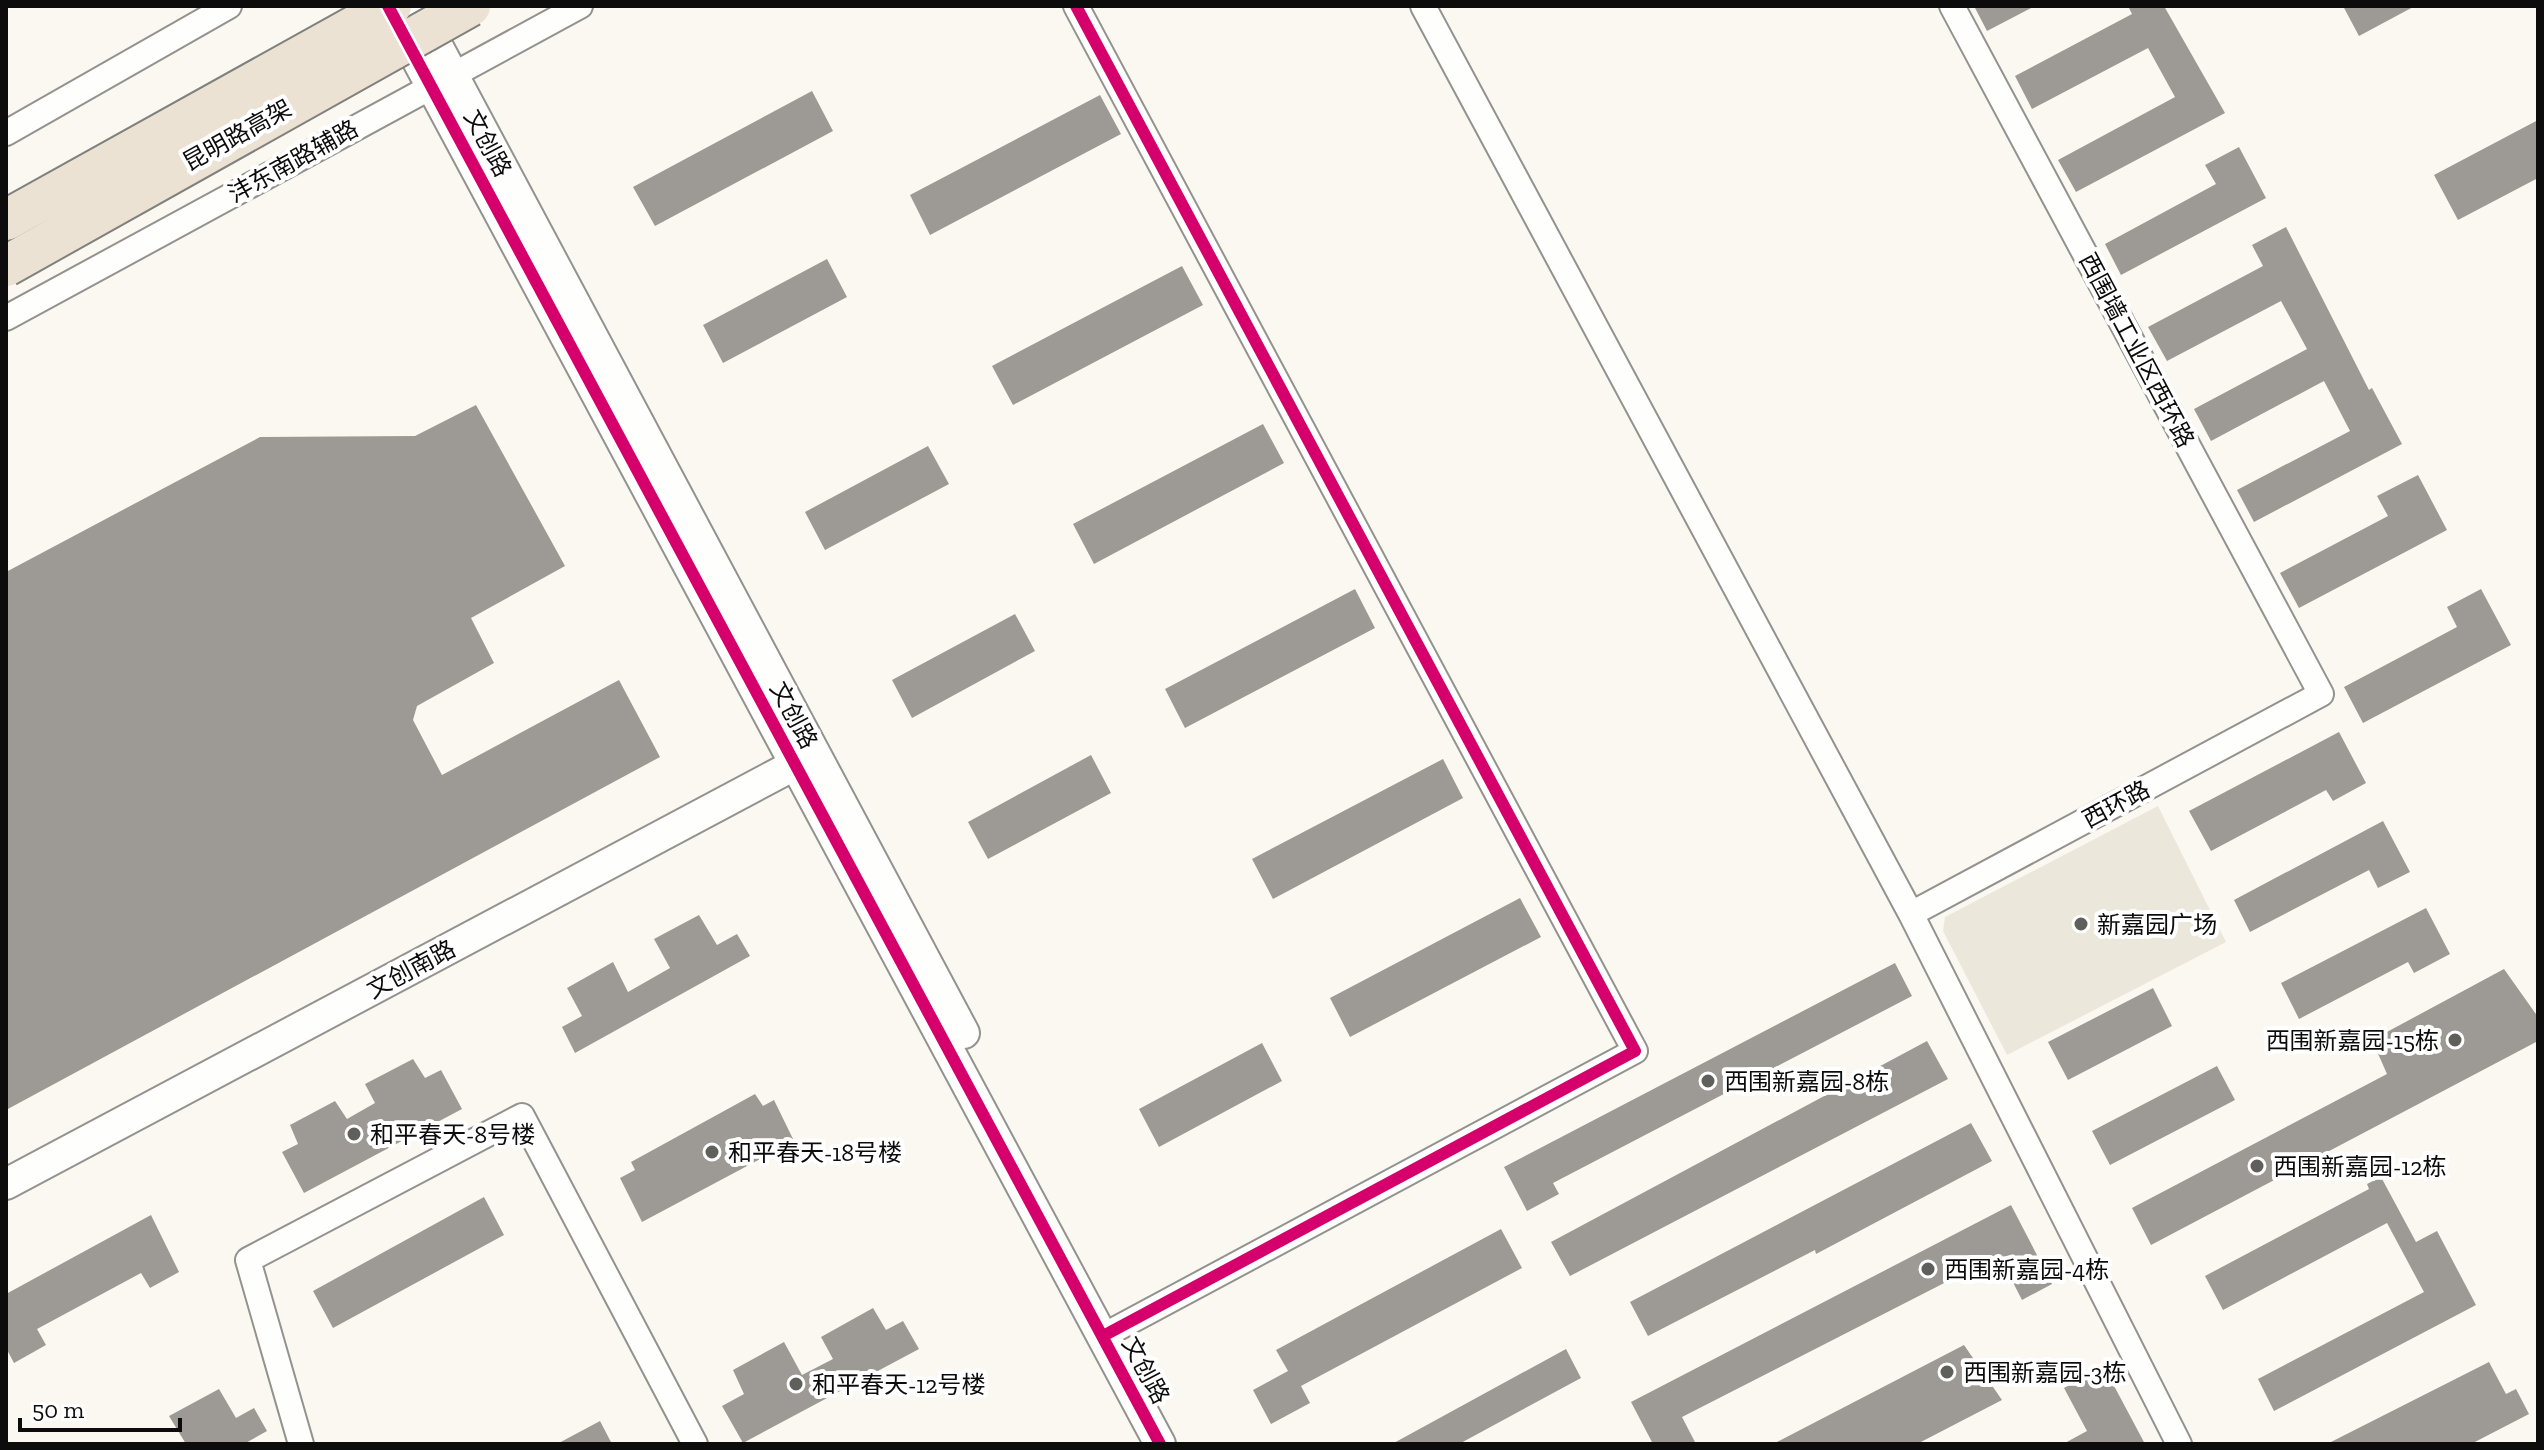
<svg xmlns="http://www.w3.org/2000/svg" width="2544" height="1450" font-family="'Zilla Slab','Noto Sans SC',serif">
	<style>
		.plaza { fill: #ebe7db }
		.building { fill: #9d9a96 }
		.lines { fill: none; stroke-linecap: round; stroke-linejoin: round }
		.minor-casing { stroke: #93928f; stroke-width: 28 }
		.tertiary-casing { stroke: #93928f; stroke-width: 34 }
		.minor { stroke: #fefefd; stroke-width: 24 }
		.tertiary { stroke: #fefefd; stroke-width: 30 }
		.trunk-bridge-casing { stroke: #80807c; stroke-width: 44; stroke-linecap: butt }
		.trunk-bridge { stroke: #ebe2d4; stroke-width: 40 }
		.cycleway-casing { stroke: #fff; stroke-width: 17 }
		.cycleway { stroke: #d6006c; stroke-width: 12 }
		.poi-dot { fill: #5f5f5c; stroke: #fff; stroke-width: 3 }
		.labels { text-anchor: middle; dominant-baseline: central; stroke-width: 8; stroke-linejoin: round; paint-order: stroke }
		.street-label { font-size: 24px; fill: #0c0c0c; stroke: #fff }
		.poi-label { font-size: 24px; fill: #0c0c0c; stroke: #fff; text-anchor: start }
	</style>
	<rect width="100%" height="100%" fill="#faf8f0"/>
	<path class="plaza" d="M2158 806 2226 942 2007 1055 1943 931 1945 917Z"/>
	<path class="building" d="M1974 6H2035L1987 31Z
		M2128 6H2164L2225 113 2076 192 2058 160 2175 97 2148 48 2032 109 2015 76 2132 14Z
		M2343 6H2415L2359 36Z
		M812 91 833 131 655 226 633 187Z
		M1100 95 1121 134 930 235 910 195Z
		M2538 120V178L2458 220 2434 175Z
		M2239 147 2266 198 2121 275 2105 244 2216 184 2205 165Z
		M2286 227 2369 390 2372 388 2402 444 2254 522 2237 490 2350 431 2324 381 2211 441 2194 409 2307 349 2281 301 2167 361 2148 327 2263 266 2252 245Z
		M827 259 847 297 723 363 703 325Z
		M1182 266 1203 305 1013 405 992 366Z
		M476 405 565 566 471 618 494 663 417 706 413 720 442 775 619 680 660 757 6 1110V572L260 437 415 436Z
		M1263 424 1284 463 1094 564 1073 524Z
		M928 446 949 484 825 550 805 512Z
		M2418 475 2447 530 2299 608 2280 573 2388 516 2377 496Z
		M1355 589 1375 628 1185 728 1165 689Z
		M2481 589 2511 645 2363 723 2344 687 2457 627 2447 607Z
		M1015 614 1035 651 912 718 892 680Z
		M2339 732 2366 783 2333 801 2326 790 2211 851 2189 811Z
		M1091 755 1111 793 988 859 968 822Z
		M1443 759 1463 798 1273 899 1252 859Z
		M2383 821 2410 872 2378 888 2369 870 2250 932 2234 900Z
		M1520 898 1541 937 1350 1037 1330 998Z
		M2426 908 2450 954 2414 973 2408 962 2299 1019 2281 983Z
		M699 915 717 945 737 934 750 956 575 1053 562 1027 582 1016 567 988 613 962 628 992 670 968 654 939Z
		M1895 963 1912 996 1553 1183 1559 1194 1527 1211 1504 1167Z
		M2504 969 2538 1017V1041L2151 1245 2132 1208 2387 1074 2372 1040Z
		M2153 988 2172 1026 2068 1080 2048 1042Z
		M1927 1041 1948 1079 1570 1276 1551 1242Z
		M1262 1043 1282 1081 1159 1147 1139 1109Z
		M413 1059 425 1078 441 1070 462 1109 304 1193 282 1152 298 1144 290 1125 335 1101 347 1119 375 1103 365 1084Z
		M2217 1066 2235 1100 2110 1165 2092 1131Z
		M755 1094 763 1106 774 1100 794 1141 642 1222 620 1178 635 1170 631 1162Z
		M1971 1123 1992 1161 1816 1254 1815 1250 1648 1336 1630 1302Z
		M2381 1177 2416 1242 2437 1231 2476 1305 2274 1411 2258 1379 2424 1292 2387 1223 2223 1310 2205 1276 2369 1189 2367 1184Z
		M484 1197 504 1235 333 1328 313 1291Z
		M2011 1205 2052 1284 2022 1300 1999 1255 1682 1417 1696 1444H1653L1631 1402Z
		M151 1215 179 1272 150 1288 141 1273 37 1329 46 1345 14 1363 6 1348V1294Z
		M1501 1229 1522 1268 1301 1386 1310 1403 1271 1424 1253 1390 1288 1371 1276 1350Z
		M873 1308 886 1330 903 1321 919 1349 743 1443 722 1406 744 1394 733 1370 784 1342 802 1375 833 1359 821 1337Z
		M1964 1345 2002 1400 1917 1444H1773Z
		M1566 1349 1581 1378 1459 1444H1392Z
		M2489 1362 2506 1394 2516 1389 2529 1414 2471 1444H2327Z
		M2104 1367 2145 1444H2063L2087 1431 2064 1388Z
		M219 1389 236 1418 254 1408 267 1431 244 1444H186L169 1416Z
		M600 1421 612 1444H557Z"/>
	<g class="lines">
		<g class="minor-casing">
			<path id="minor" d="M1076 6 1635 1051 1103 1336
				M1423 6 1911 914 2179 1444
				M6 133 229 6
				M6 318 580 6
				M1911 914 2321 694 1952 6
				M301 1444 248 1260 522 1116 695 1444"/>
		</g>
		<g class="tertiary-casing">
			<path id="tertiary" d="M416 6 964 1033
				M397 22 1160 1444
				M6 1184 813 755"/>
		</g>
		<use href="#minor" class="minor"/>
		<use href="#tertiary" class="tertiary"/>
		<g class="trunk-bridge-casing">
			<path id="trunk-bridge" d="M6 220 391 6
				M6 266 470 6"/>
		</g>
		<use href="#trunk-bridge" class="trunk-bridge"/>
		<g class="cycleway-casing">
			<path id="cycleway" d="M388 6 1160 1444
				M1076 6 1635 1051 1103 1336"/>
		</g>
		<use href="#cycleway" class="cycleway"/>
	</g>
	<g class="poi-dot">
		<circle cx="2081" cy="924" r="8"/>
		<circle cx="2455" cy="1040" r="8"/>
		<circle cx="1708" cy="1081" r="8"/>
		<circle cx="354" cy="1134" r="8"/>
		<circle cx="712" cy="1152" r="8"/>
		<circle cx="2257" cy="1166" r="8"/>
		<circle cx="1928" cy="1269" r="8"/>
		<circle cx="1947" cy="1372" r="8"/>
		<circle cx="796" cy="1384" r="8"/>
	</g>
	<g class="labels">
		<g class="street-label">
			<text transform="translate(237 135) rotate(-29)">昆明路高架</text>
			<text transform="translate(488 143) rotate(62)">文创路</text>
			<text transform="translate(293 161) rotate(-29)">沣东南路辅路</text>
			<text transform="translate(2137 350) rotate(62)">西围墙工业区西环路</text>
			<text transform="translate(794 715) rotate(62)">文创路</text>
			<text transform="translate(2116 804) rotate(-28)">西环路</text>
			<text transform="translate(411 969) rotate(-28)">文创南路</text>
			<text transform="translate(1146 1370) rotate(62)">文创路</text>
		</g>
		<g class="poi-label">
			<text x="2097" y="924">新嘉园广场</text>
			<text x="2439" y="1040" text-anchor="end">西围新嘉园-15栋</text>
			<text x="1724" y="1081">西围新嘉园-8栋</text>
			<text x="370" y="1134">和平春天-8号楼</text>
			<text x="728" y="1152">和平春天-18号楼</text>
			<text x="2273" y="1166">西围新嘉园-12栋</text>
			<text x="1944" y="1269">西围新嘉园-4栋</text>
			<text x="1963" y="1372">西围新嘉园-3栋</text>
			<text x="812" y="1384">和平春天-12号楼</text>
		</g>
	</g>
	<rect width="2544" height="1450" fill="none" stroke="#0c0c0c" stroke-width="16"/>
	<path d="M20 1418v12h160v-12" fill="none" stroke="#0c0c0c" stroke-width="4"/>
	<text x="32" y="1418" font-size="24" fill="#0c0c0c" stroke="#ffffff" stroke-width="6" paint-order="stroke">50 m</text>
</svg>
